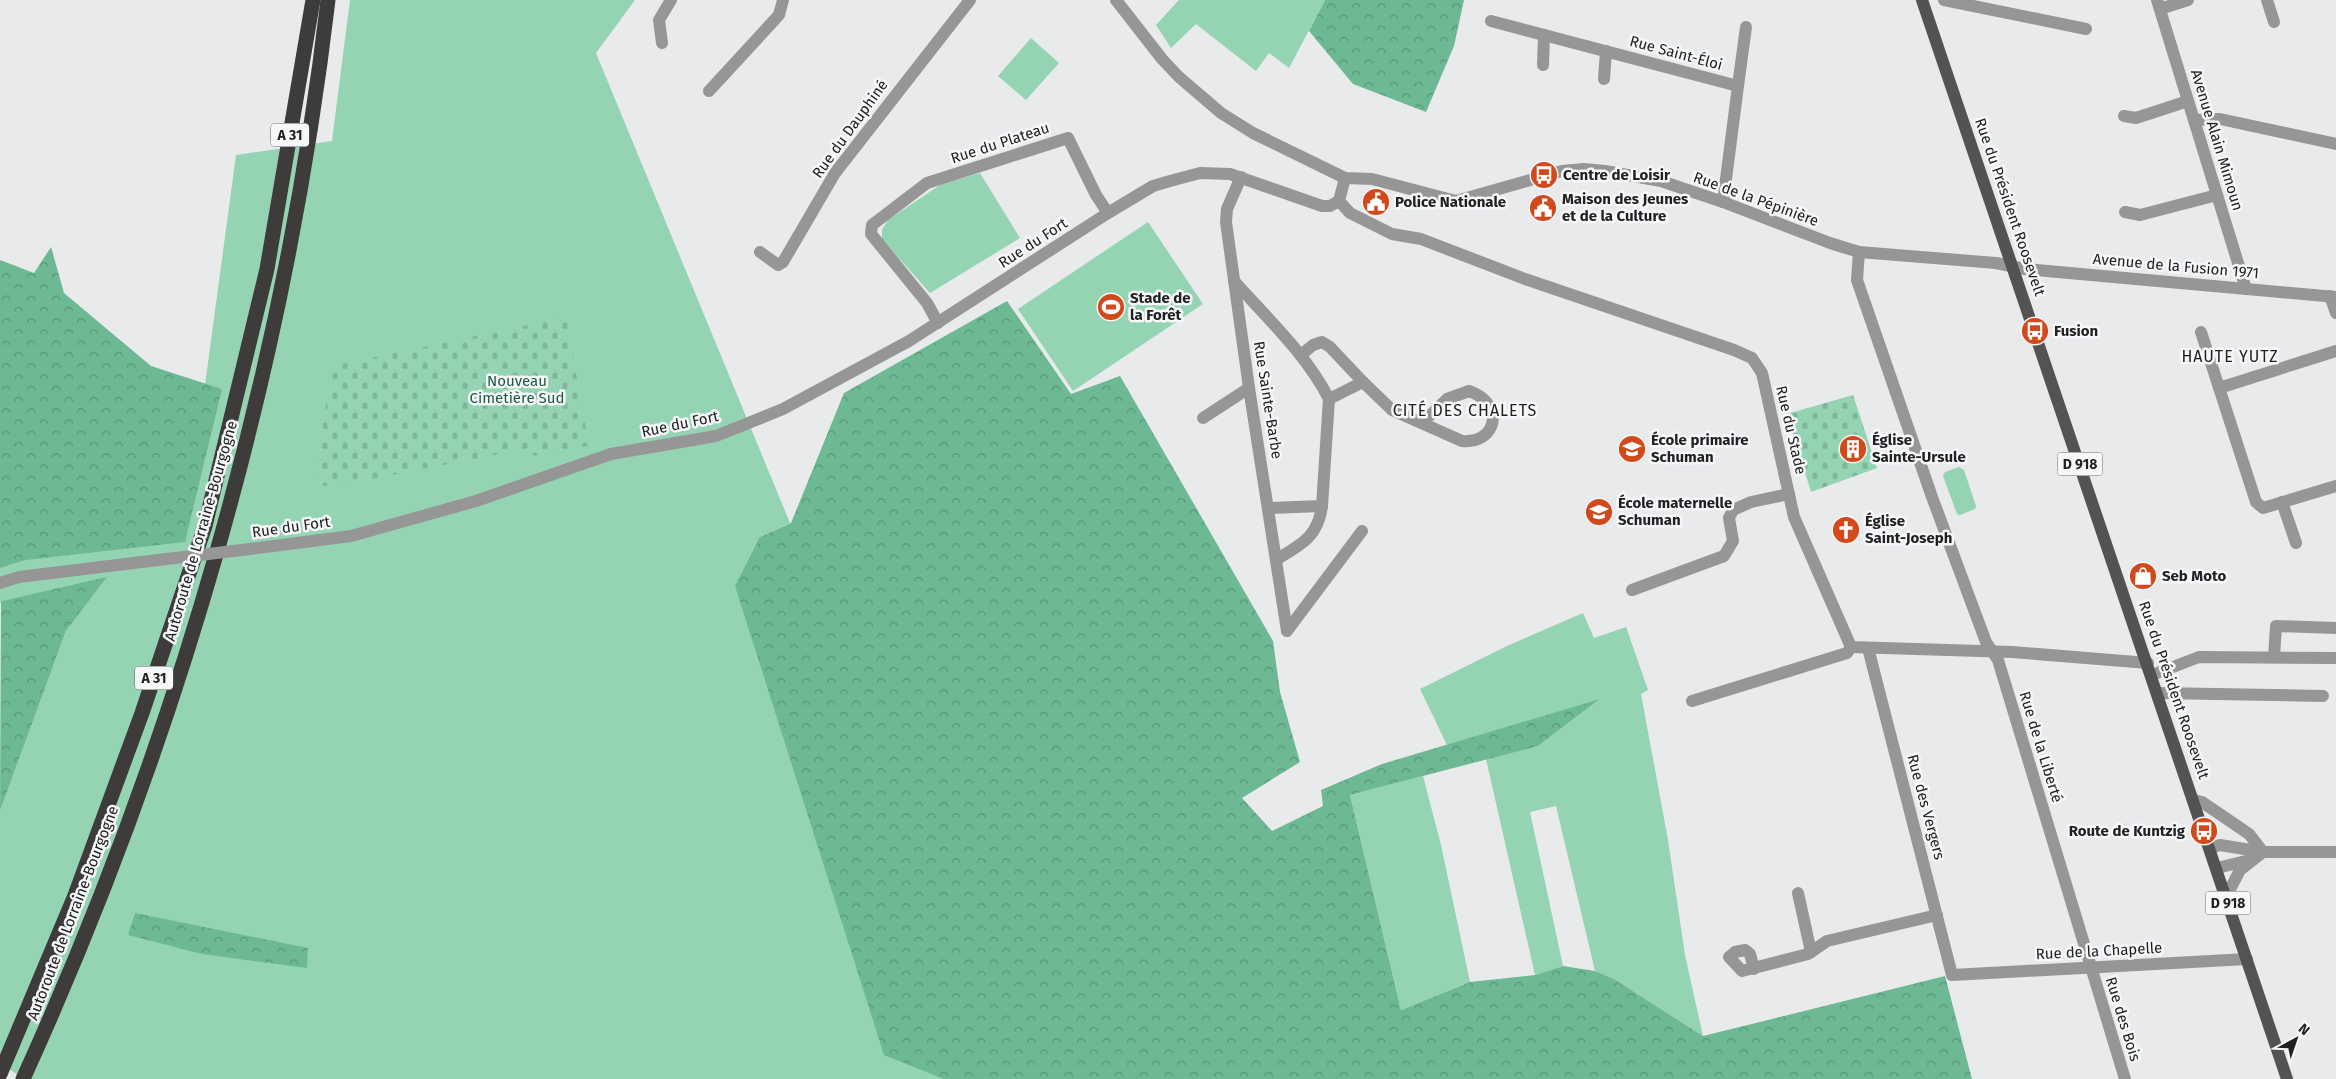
<svg xmlns="http://www.w3.org/2000/svg" width="2336" height="1079" font-family="'Fira Sans',sans-serif">
<defs>
<pattern id="forest-crowns" width="20" height="18" patternUnits="userSpaceOnUse" patternTransform="scale(1.25)"><rect width="20" height="18" fill="#6db994"/><path d="M2 6a3 3 0 1 1 6 0M12 15a3 3 0 1 1 6 0" fill="none" stroke="#599678"/></pattern>
<pattern id="cemetery-stones" width="16" height="16" patternUnits="userSpaceOnUse" patternTransform="scale(1.25)"><rect width="16" height="16" fill="#94d4b3"/><path d="M2 7V4a2 2 0 0 1 4 0v3zM10 15v-3a2 2 0 0 1 4 0v3z" fill="#7fb69a"/></pattern>
</defs>
<rect width="100%" height="100%" fill="#e8eaec"/>
<g fill="#94d4b3">
<path d="M350,0H635L596,53L790,523L760,537L884,1054L943,1079H24L0,1063V811L66,631L106,578L1,601L0,604V568L26,560L222,389L205,385L236,155L332,141Z"/>
<path d="M1179,0H1325L1289,68L1269,53L1256,71L1196,24L1171,48L1156,25Z"/>
<path d="M1031,38L1059,63L1026,100L998,76Z"/>
<path d="M980,173L1020,238L930,293L882,239V230L888,220L940,185Z"/>
<path d="M1148,222L1203,304L1073,391L1018,309Z"/>
<path d="M1959,467L1964,470L1976,506L1975,509L1960,515L1957,514L1943,476L1945,472Z"/>
<path d="M1583,613L1594,638L1626,627L1648,690L1641,694L1668,840L1685,955L1703,1036L1614,979L1595,971L1556,806L1530,812L1563,966L1535,975L1486,759L1538,746L1599,700L1447,745L1420,689L1509,645Z"/>
<path d="M1423,776L1441,845L1470,982L1401,1010L1350,795Z"/>
</g>
<g fill="url(#forest-crowns)">
<path d="M1325,0H1464L1454,46L1426,112L1353,84L1309,31Z"/>
<path d="M51,247L64,293L151,366L222,389L185,542L26,560L0,568V260L34,273Z"/>
<path d="M1007,301L1071,394L1120,376L1273,641L1280,692L1300,762L1242,798L1272,831L1323,806L1321,790L1382,764L1600,699L1538,746L1350,795L1401,1010L1470,982L1535,975L1563,966L1595,971L1614,979L1703,1036L1945,976L1972,1079H943L884,1055L735,586L760,537L791,523L844,393Z"/>
<path d="M107,577L66,631L0,811L1,601Z"/>
<path d="M135,913L308,948L307,968L202,954L128,935Z"/>
</g>
<g fill="url(#cemetery-stones)">
<path d="M566,317L589,446L533,456L530,448L366,480L317,487L318,455L332,366Z"/>
<path d="M1853,395L1877,468L1811,492L1787,414Z"/>
</g>
<g fill="none" stroke-linecap="round" stroke-linejoin="round">
<g stroke="#979696" stroke-width="12">
<path d="M1116,0L1162,59L1179,77L1221,113L1253,133L1345,178L1372,179L1456,201L1562,171L1584,169L1605,171L1661,181L1723,202L1830,243L1859,252L1996,263L2025,269L2336,297"/>
<path d="M1944,0L2086,29"/>
<path d="M2157,0L2246,289"/>
<path d="M2267,0L2274,22"/>
<path d="M2160,9L2188,0"/>
<path d="M1491,21L1738,86L1723,202"/>
<path d="M662,43L659,20L671,0"/>
<path d="M1543,65L1544,35"/>
<path d="M1604,79L1606,51"/>
<path d="M1738,86L1746,27"/>
<path d="M709,91L779,15L783,0"/>
<path d="M2124,116L2136,118L2188,101"/>
<path d="M2194,120L2220,119L2336,144"/>
<path d="M1241,177L1227,209L1226,222L1249,388L1287,631"/>
<path d="M1339,201L1350,213L1392,234L1421,239L1525,279L1734,350L1752,358L1762,373L1794,517L1851,647L2012,652L2148,663"/>
<path d="M1339,201L1345,178"/>
<path d="M2125,212L2140,215L2217,195"/>
<path d="M760,252L778,265L783,262L835,173L970,0"/>
<path d="M1859,252L1857,280L1932,497L1986,642L1998,660L2125,1079"/>
<path d="M1234,281C1268,319 1306,354 1329,399L1363,382L1392,410L1462,441C1497,444 1506,404 1469,391L1447,399L1423,422"/>
<path d="M2330,296L2336,313"/>
<path d="M938,323L927,303L871,234L872,225L927,183L1068,138L1096,195L1108,213"/>
<path d="M2201,332L2256,502L2263,508L2336,486"/>
<path d="M1301,355L1313,345L1322,342L1330,347L1363,382"/>
<path d="M2219,388L2336,351"/>
<path d="M1203,418L1249,388"/>
<path d="M2282,502L2296,543"/>
<path d="M1268,508L1322,506L1329,399"/>
<path d="M250,549L351,536L476,501L611,454L716,436L783,409L909,341L1108,213L1153,186L1170,181L1200,173L1230,174L1322,206H1330L1339,201"/>
<path d="M1277,559C1301,545 1318,537 1322,506"/>
<path d="M0,583L19,577L150,561"/>
<path d="M1632,590L1724,556L1733,541L1729,518L1733,510L1751,502L1789,494"/>
<path d="M1287,631L1362,531"/>
<path d="M1868,648L1952,975L2247,959"/>
<path d="M2274,657L2276,626L2336,628"/>
<path d="M2152,675L2199,657L2336,658"/>
<path d="M2158,693L2323,696"/>
<path d="M1692,701L1847,653L1851,647"/>
<path d="M2194,800L2202,802L2249,834L2263,852"/>
<path d="M2210,848L2220,845L2263,852H2336"/>
<path d="M2217,868L2250,860"/>
<path d="M1798,893L1811,952L1827,941L1937,915"/>
<path d="M2226,897L2240,870L2263,852"/>
<path d="M1754,969L1750,954L1745,950L1735,952L1729,957L1742,971L1808,954L1811,952"/>
</g>
<path stroke="#555252" stroke-width="12" d="M1922,0L2287,1079"/>
<g stroke="#3e3b3b" stroke-width="15">
<path d="M0,1074L74,898L142,713L205,526L267,269L313,0"/>
<path d="M23,1079C177,741 285,368 328,0"/>
</g>
<path stroke="#979696" stroke-width="12" d="M150,561L250,549"/>
</g>
<defs>
<symbol id="bus-disc" viewBox="-11 -11 22 22"><circle r="9.5" fill="#d24a1c" stroke="#f5f7f9"/><path d="M-5-6H5V4H4V6H2V4H-2V6H-4V4H-5ZM-3.5-4V0h7V-4ZM-3.5 1.2v1.5H-2V1.2ZM2 1.2v1.5H3.5V1.2Z" fill="#fff"/></symbol>
<symbol id="civic-disc" viewBox="-11 -11 22 22"><circle r="9.5" fill="#d24a1c" stroke="#f5f7f9"/><path d="M-.6-6.5H3V-4.5H.6V-3L4-1V1h2V6H-6V1h2V-1L-.6-3ZM-1.2 2.5V6h2.4V2.5Z" fill="#fff"/></symbol>
<symbol id="stadium-disc" viewBox="-11 -11 22 22"><circle r="9.5" fill="#d24a1c" stroke="#f5f7f9"/><path d="M0-5a6.5 5 0 1 0 0 10a6.5 5 0 1 0 0-10ZM-3.5-1.8h7v3.6h-7Z" fill="#fff"/></symbol>
<symbol id="school-disc" viewBox="-11 -11 22 22"><circle r="9.5" fill="#d24a1c" stroke="#f5f7f9"/><path d="M0-5L7-2L0 1L-7-2ZM-4 1L0 2.5L4 1V4Q0 6-4 4Z" fill="#fff"/></symbol>
<symbol id="building-disc" viewBox="-11 -11 22 22"><circle r="9.5" fill="#d24a1c" stroke="#f5f7f9"/><path d="M-4-6H4V6H1V3H-1V6H-4ZM-2.5-4.3h1.7v1.8h-1.7ZM.8-4.3h1.7v1.8H.8ZM-2.5-1h1.7V.8h-1.7ZM.8-1h1.7V.8H.8Z" fill="#fff"/></symbol>
<symbol id="church-disc" viewBox="-11 -11 22 22"><circle r="9.5" fill="#d24a1c" stroke="#f5f7f9"/><path d="M-1.2-6h2.4v3.5h3.3v2.4h-3.3V6h-2.4V-.1h-3.3v-2.4h3.3Z" fill="#fff"/></symbol>
<symbol id="shop-disc" viewBox="-11 -11 22 22"><circle r="9.5" fill="#d24a1c" stroke="#f5f7f9"/><path d="M-5-2.5h2.3a2.7 3.5 0 0 1 5.4 0H5L5.5 6h-11ZM-1.5-2.5h3a1.5 2.3 0 0 0-3 0Z" fill="#fff"/></symbol>
</defs>
<g fill-rule="evenodd">
<use href="#bus-disc" x="1528" y="159" width="32" height="32"/>
<use href="#civic-disc" x="1360" y="186" width="32" height="32"/>
<use href="#civic-disc" x="1527" y="192" width="32" height="32"/>
<use href="#stadium-disc" x="1095" y="291" width="32" height="32"/>
<use href="#bus-disc" x="2019" y="315" width="32" height="32"/>
<use href="#school-disc" x="1616" y="433" width="32" height="32"/>
<use href="#building-disc" x="1837" y="433" width="32" height="32"/>
<use href="#school-disc" x="1583" y="496" width="32" height="32"/>
<use href="#church-disc" x="1830" y="514" width="32" height="32"/>
<use href="#shop-disc" x="2127" y="560" width="32" height="32"/>
<use href="#bus-disc" x="2188" y="815" width="32" height="32"/>
</g>
<g text-anchor="middle" stroke-width="5" stroke-linejoin="round" paint-order="stroke">
<g fill="#f5f7f9" stroke="#606162" stroke-width="1">
<rect x="271" y="123.5" width="38" height="23" rx="4"/>
<rect x="2057.5" y="452.5" width="45" height="23" rx="4"/>
<rect x="135" y="666.5" width="38" height="23" rx="4"/>
<rect x="2205.5" y="891.5" width="45" height="23" rx="4"/>
</g>
<g font-size="14" font-weight="bold" fill="#202122">
<text x="290" y="140">A 31</text>
<text x="2080" y="469">D 918</text>
<text x="154" y="683">A 31</text>
<text x="2228" y="908">D 918</text>
</g>
<g font-size="15" fill="#202122" stroke="#f5f7f9">
<text transform="translate(1676 53) rotate(15)" y="5">Rue Saint-Éloi</text>
<text transform="translate(850 129) rotate(-54)" y="5">Rue du Dauphiné</text>
<text transform="translate(2217 140) rotate(73)" y="5">Avenue Alain Mimoun</text>
<text transform="translate(1000 143) rotate(-18)" y="5">Rue du Plateau</text>
<text transform="translate(1756 199) rotate(20)" y="5">Rue de la Pépinière</text>
<text transform="translate(2010 207) rotate(71)" y="5">Rue du Président Roosevelt</text>
<text transform="translate(1033 243) rotate(-33)" y="5">Rue du Fort</text>
<text transform="translate(2176 266) rotate(5)" y="5">Avenue de la Fusion 1971</text>
<text transform="translate(1268 400) rotate(81)" y="5">Rue Sainte-Barbe</text>
<text transform="translate(680 424) rotate(-12)" y="5">Rue du Fort</text>
<text transform="translate(1791 430) rotate(77)" y="5">Rue du Stade</text>
<text transform="translate(291 527) rotate(-8)" y="5">Rue du Fort</text>
<text transform="translate(201 531) rotate(-74)" y="5">Autoroute de Lorraine-Bourgogne</text>
<text transform="translate(2174 690) rotate(71)" y="5">Rue du Président Roosevelt</text>
<text transform="translate(2041 747) rotate(73)" y="5">Rue de la Liberté</text>
<text transform="translate(1926 807) rotate(75)" y="5">Rue des Vergers</text>
<text transform="translate(73 913) rotate(-69)" y="5">Autoroute de Lorraine-Bourgogne</text>
<text transform="translate(2099 951) rotate(-3)" y="5">Rue de la Chapelle</text>
<text transform="translate(2123 1019) rotate(73)" y="5">Rue des Bois</text>
</g>
<g font-size="15" font-weight="bold" fill="#202122" stroke="#f5f7f9" text-anchor="start">
<text x="1563" y="180">Centre de Loisir</text>
<text x="1562" y="204">Maison des Jeunes<tspan x="1562" dy="17">et de la Culture</tspan></text>
<text x="1395" y="207">Police Nationale</text>
<text x="1130" y="303">Stade de<tspan x="1130" dy="17">la Forêt</tspan></text>
<text x="2054" y="336">Fusion</text>
<text x="1651" y="445">École primaire<tspan x="1651" dy="17">Schuman</tspan></text>
<text x="1872" y="445">Église<tspan x="1872" dy="17">Sainte-Ursule</tspan></text>
<text x="1618" y="508">École maternelle<tspan x="1618" dy="17">Schuman</tspan></text>
<text x="1865" y="526">Église<tspan x="1865" dy="17">Saint-Joseph</tspan></text>
<text x="2162" y="581">Seb Moto</text>
<text x="2185" y="836" text-anchor="end">Route de Kuntzig</text>
</g>
<g font-size="15" fill="#1d583e" stroke="#f5f7f9">
<text x="517" y="386">Nouveau<tspan x="517" dy="17">Cimetière Sud</tspan></text>
</g>
<g font-size="16" letter-spacing="1" fill="#202122" stroke="#f5f7f9">
<text x="2230" y="362">HAUTE YUTZ</text>
<text x="1465" y="416">CITÉ DES CHALETS</text>
</g>
</g>
<g transform="translate(2296 1039) rotate(40)" stroke="#f5f7f9" stroke-width="4" paint-order="stroke">
<path d="M0-4L9 19L0 12L-9 19Z" fill="#202122"/>
<text y="-8" font-size="14" font-weight="bold" text-anchor="middle" fill="#202122">N</text>
</g>
</svg>
